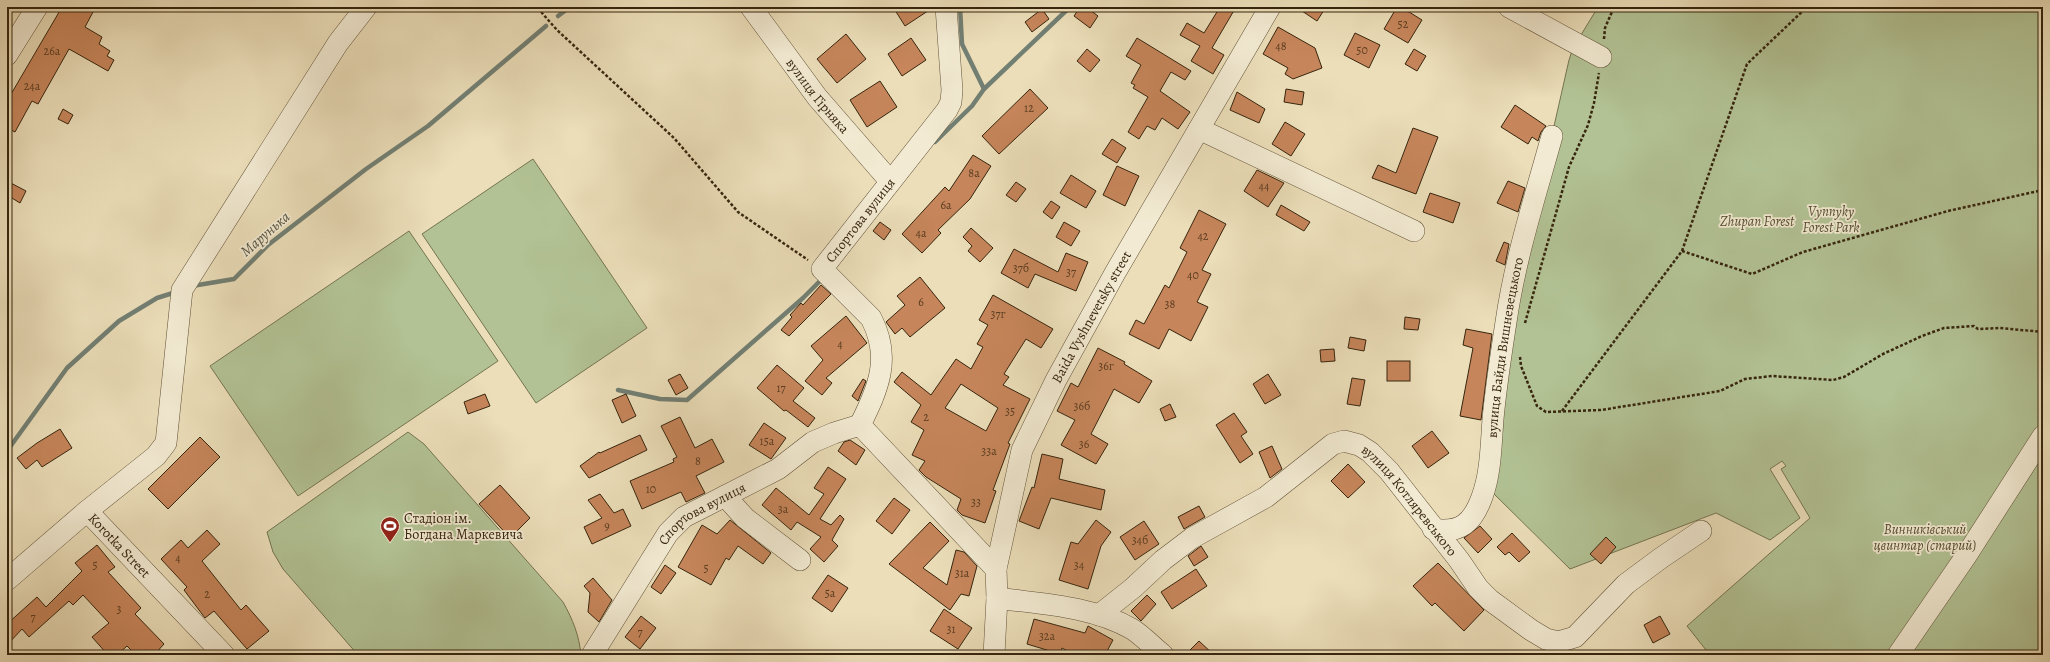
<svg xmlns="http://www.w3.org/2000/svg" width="2050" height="662" font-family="Alegreya,serif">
<rect width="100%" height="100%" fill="#ebdeb9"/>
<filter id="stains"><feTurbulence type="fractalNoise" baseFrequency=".005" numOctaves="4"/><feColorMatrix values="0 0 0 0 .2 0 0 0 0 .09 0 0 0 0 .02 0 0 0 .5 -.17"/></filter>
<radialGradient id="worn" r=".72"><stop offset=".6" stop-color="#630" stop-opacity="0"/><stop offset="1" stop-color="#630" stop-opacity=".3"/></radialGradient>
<g fill="#b2c294" stroke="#747451">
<path d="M1598,7H2043V655H1710L1687,626L1810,518L1781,469L1786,466L1782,461L1770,469L1800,518L1770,540L1716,513L1570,569L1491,491L1518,285L1569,60L1573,48Z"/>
<path d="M533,159L647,328L536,403L422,234Z"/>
<path d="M409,231L498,361L298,496L210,366Z"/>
<path d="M408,432L424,444L563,602C573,620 579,635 581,655H358L283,569L273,552L267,532Z"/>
</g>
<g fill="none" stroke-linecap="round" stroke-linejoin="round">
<g stroke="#727f73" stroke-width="4.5">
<path d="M960,7L962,44L984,89"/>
<path d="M558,16L570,7"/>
<path d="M935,142L972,106L984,89L1070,7"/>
<path d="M192,286L234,279L268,245L366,169L428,126L546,26"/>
<path d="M618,390L660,399L687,400L803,298L824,277"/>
<path d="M7,451L67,368L119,321L157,298L176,292"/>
</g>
</g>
<g fill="#c6855a" stroke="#36250e" fill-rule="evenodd">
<path d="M62,7H84L93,12L85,27L102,37L99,44L110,51L107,56L114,60L108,71L69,49L38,104L32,101L15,132L7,128V101Z"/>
<path d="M893,7H934L905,26Z"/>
<path d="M1080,7H1086L1098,16L1090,28L1074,16Z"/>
<path d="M1220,7H1236L1212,48L1224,55L1213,74L1191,61L1200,46L1180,35L1187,23L1204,33Z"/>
<path d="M1296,7H1326L1317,21Z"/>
<path d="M1397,7H1401L1422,20L1408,43L1384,29Z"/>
<path d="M1042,9L1049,19L1032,32L1025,22Z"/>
<path d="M1278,27L1315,48L1322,68L1293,79L1285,74L1288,68L1263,54Z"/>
<path d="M1355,33L1380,45L1369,68L1344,55Z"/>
<path d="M846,34L866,59L837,83L817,59Z"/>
<path d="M911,38L926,60L902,76L888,54Z"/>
<path d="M1137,38L1191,71L1185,80L1171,72L1160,91L1190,112L1178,129L1162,118L1155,130L1147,126L1139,139L1128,132L1148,97L1133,88L1135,85L1131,83L1141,65L1126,56Z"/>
<path d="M1087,49L1100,60L1090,72L1077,61Z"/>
<path d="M1414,49L1426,56L1417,71L1405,64Z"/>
<path d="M880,81L897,107L867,127L850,100Z"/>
<path d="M1030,89L1048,108L999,154L982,136Z"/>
<path d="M1286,89L1304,92L1302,105L1284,102Z"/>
<path d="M1237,92L1265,109L1259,123L1230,110Z"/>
<path d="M1515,105L1546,126L1541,132L1538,141L1532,137L1528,144L1501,127Z"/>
<path d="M63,109L73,115L68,124L58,119Z"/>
<path d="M1285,122L1305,134L1291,156L1272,144Z"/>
<path d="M1413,128L1438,137L1416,194L1372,178L1378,165L1396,173Z"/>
<path d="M1112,139L1126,148L1117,163L1102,154Z"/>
<path d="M973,155L991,166L970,199L938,230L941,233L922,253L902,234L945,187L949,191Z"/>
<path d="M1117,166L1139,176L1125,206L1103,195Z"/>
<path d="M1257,170L1284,183L1268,207L1244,191Z"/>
<path d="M1071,175L1096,191L1086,208L1060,193Z"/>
<path d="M7,181L26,191L20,203L7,195Z"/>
<path d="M1508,181L1525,188L1518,212L1497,203Z"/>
<path d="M1016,182L1026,189L1016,202L1006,195Z"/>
<path d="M1430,193L1460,203L1453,223L1423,212Z"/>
<path d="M1051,201L1060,207L1052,219L1043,212Z"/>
<path d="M1281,205L1310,222L1304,231L1276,215Z"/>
<path d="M1199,210L1226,224L1202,270L1211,274L1197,302L1208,307L1191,341L1169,329L1159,349L1129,334L1136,320L1144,324L1165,285L1169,288L1187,252L1180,248Z"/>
<path d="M880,222L891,230L884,240L873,231Z"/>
<path d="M1064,222L1080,231L1071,246L1056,237Z"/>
<path d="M971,228L993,248L980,262L968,251L972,246L963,237Z"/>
<path d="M1504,242L1509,244L1505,265L1496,261Z"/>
<path d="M1014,249L1058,272L1066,253L1088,262L1076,291L1035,274L1028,288L1001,273Z"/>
<path d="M920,277L945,308L910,337L902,328L895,334L886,322L905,305L897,296Z"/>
<path d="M821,285L831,294L789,336L781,330L792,317L790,315L801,303L803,305Z"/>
<path d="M993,295L1053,329L1041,348L1026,339L1004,374L1009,377L1003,385L1030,399L1008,443L1010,444L993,490L996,491L985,523L962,515L957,510L961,499L926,477L919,470L925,461L912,455L924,430L911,422L921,405L894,382L902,372L931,395L956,359L971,369L983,347L977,344L988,325L979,320ZM961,384L998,408L986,431L945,408Z"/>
<path d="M846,316L867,343L826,378L832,383L822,395L805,381L823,360L811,346Z"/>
<path d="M1405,317L1420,319L1418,330L1404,329Z"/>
<path d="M1466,329L1492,334L1481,420L1460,416L1473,348L1463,345Z"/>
<path d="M1350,337L1366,340L1364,351L1348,348Z"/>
<path d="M1098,348L1125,362L1124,364L1152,381L1139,403L1114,389L1091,434L1108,444L1096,464L1061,445L1075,420L1057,411L1071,383L1078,387Z"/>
<path d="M1334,349L1335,361L1321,362L1320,350Z"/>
<rect x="1387" y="361" width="23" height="20"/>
<path d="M777,365L804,388L793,401L815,418L808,427L786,410L784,411L757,388Z"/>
<path d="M680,374L688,388L676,395L668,380Z"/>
<path d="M1268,374L1281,395L1265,404L1253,384Z"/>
<path d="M1352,378L1365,380L1360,406L1347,404Z"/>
<path d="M863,379L866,381L858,401L852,396Z"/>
<path d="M485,394L490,406L468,414L464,402Z"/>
<path d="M626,394L636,416L622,423L612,400Z"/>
<path d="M1170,404L1176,417L1165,421L1160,409Z"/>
<path d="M1234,413L1247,432L1241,436L1253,454L1240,463L1216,425Z"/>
<path d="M680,417L695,448L712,439L724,462L696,476L705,493L686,502L681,492L642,509L630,481L674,462L673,459L677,457L661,426Z"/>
<path d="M764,423L786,438L771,459L749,445Z"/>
<path d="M60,429L72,448L42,467L37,460L26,469L17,458L37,443Z"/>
<path d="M1432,431L1449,453L1428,468L1412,446Z"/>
<path d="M640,435L647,450L589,478L580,466L599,452L600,453Z"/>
<path d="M200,437L220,457L168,509L148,489Z"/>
<path d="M850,440L865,450L856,465L838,451L844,442Z"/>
<path d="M1272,446L1282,469L1270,478L1259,452Z"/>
<path d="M1042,454L1063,459L1059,479L1105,490L1101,510L1051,498L1039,529L1019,521L1032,487L1034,488Z"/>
<path d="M1348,464L1365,482L1348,498L1331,481Z"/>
<path d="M828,467L846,479L820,519L831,525L840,515L844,519L832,540L838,546L824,562L810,549L821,537L797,522L791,530L762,505L776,488L809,515L824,494L814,488Z"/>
<path d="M500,485L530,518L510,538L479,504Z"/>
<path d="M600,494L614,513L623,509L631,526L592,544L584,527L602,518L588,500Z"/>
<path d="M894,498L910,510L892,534L876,521Z"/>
<path d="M1199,506L1205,517L1184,529L1178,517Z"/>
<path d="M730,520L771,553L763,564L738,546L729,560L726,558L711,585L678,567L702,525L717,534Z"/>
<path d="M1096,520L1111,532L1101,546L1088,589L1059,580L1071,542L1078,544Z"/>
<path d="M1144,521L1159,544L1135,560L1120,537Z"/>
<path d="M930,522L949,541L923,568L947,585L956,550L964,552L977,566L969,596L961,594L950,610L889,564Z"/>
<path d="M1480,526L1492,539L1478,553L1464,538Z"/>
<path d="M207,530L220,544L202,561L241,610L246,605L269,631L247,649L214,611L205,618L184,590L187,587L161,559L181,540L188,548Z"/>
<path d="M1512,533L1530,552L1519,562L1509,552L1505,555L1497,547Z"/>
<path d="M1606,537L1616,547L1601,564L1590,554Z"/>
<path d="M97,545L115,567L108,572L141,608L135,614L164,644L154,655H136L127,646L117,655H108L92,637L109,623L83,595L73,605L69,601L29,637L22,629L7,645V624L37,597L46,607L82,571L75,563Z"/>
<path d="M1201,546L1208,557L1194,566L1188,556Z"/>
<path d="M1438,563L1484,610L1464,631L1435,603L1432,606L1413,586Z"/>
<path d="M665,565L676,573L661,594L651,587Z"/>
<path d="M1196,569L1207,586L1172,609L1161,592Z"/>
<path d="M828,575L848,588L832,612L812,598Z"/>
<path d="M593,578L612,600L599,622L588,612L590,593L584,586Z"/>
<path d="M1147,595L1156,604L1141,621L1131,611Z"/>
<path d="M944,609L972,628L958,649L930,631Z"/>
<path d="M641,616L656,628L640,649L625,637Z"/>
<path d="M1660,616L1670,634L1653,643L1644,625Z"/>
<path d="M1034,619L1085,633L1088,626L1113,640L1105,655H1075L1062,648L1060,654L1027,644Z"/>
<path d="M1199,641L1214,655H1185Z"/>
</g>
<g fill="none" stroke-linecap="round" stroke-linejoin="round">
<defs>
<g id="minor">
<path id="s1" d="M751,7L817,97L890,181"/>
<path d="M946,7L952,90L951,102L947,110L822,269L871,318C892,358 878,389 860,425L996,569"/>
<path d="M1509,7L1601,57"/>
<path d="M7,55L37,7"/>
<path d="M1199,129L1414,231"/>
<path d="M725,496L745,518L800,560"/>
<path d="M87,511L156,456L166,443L182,290L338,43L366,7"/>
<path id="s2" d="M1433,529C1461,534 1473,522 1482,497C1491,473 1491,444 1493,419C1496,386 1501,354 1506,322C1515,259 1535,197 1552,136"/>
<path id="s3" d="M7,580L87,511L224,655"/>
<path d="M997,598C1042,604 1092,606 1132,629C1143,636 1153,647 1163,655"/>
<path id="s4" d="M1099,615L1133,588L1163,560L1192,538L1266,497L1333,444L1344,441L1359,445L1370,452L1389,471L1459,560L1478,588L1490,600L1531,630L1546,639L1558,642L1575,637L1626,584L1661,558L1701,531"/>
<path id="s5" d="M592,655L668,533L684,517L778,469L813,442L834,433L860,425"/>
<path id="s6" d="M994,655L997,598L996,569L1022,450L1056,380L1115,273L1270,7"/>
<path d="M1898,655L1966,556L2043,436"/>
</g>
</defs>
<use href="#minor" stroke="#635339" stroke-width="22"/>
<g stroke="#36250e" stroke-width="2.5" stroke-dasharray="3 2" stroke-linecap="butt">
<path d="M540,7L542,13L557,30L674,138L738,212L808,260"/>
<path d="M1604,39L1605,28L1614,7"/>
<path d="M1682,251L1752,274L1803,252L1948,211L2043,190"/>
<path d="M1525,323L1569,167L1588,125L1594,103L1599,73"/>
<path d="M1520,357L1521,366L1537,406L1546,412L1601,410L1720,391L1745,379L1772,376L1833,380L1844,377L1883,354L1922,336L1944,328L1974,326L1978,329L2000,328L2043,332"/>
<path d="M1562,411L1682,251L1747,64L1807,7"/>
</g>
<use href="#minor" stroke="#f2ead2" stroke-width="21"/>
</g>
<defs>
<symbol id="stadium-pin" viewBox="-11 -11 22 30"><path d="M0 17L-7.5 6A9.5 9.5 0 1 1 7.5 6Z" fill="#8f2418" stroke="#f2ead2"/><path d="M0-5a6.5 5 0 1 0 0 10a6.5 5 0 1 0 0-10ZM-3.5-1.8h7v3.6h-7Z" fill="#fff"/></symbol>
</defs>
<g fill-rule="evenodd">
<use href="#stadium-pin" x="379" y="515" width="22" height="30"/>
</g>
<g text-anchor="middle" stroke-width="3.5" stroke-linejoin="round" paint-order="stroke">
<g font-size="12" fill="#5a3d21">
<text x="1403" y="28">52</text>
<text x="1281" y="50">48</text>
<text x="1362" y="54">50</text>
<text x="52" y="55">26а</text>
<text x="32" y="90">24а</text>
<text x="1029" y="112">12</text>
<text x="974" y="177">8а</text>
<text x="1264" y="190">44</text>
<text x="946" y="209">6а</text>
<text x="921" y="237">4а</text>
<text x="1203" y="240">42</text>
<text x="1021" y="272">37б</text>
<text x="1071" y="276">37</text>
<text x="1193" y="279">40</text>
<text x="921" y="306">6</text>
<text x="1170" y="308">38</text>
<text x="998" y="318">37г</text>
<text x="840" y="348">4</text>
<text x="1106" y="370">36г</text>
<text x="781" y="392">17</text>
<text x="1082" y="410">36б</text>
<text x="1010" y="415">35</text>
<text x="926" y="421">2</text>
<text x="767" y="445">15а</text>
<text x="1084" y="448">36</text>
<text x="989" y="455">33а</text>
<text x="698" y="465">8</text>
<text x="651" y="493">10</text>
<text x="976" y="506">33</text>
<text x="783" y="513">3а</text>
<text x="607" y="530">9</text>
<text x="1140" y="544">34б</text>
<text x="178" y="562">4</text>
<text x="95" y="569">5</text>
<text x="1079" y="569">34</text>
<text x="706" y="572">5</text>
<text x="962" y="577">31а</text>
<text x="830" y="597">5а</text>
<text x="207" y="598">2</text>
<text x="119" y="613">3</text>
<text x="33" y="621">7</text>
<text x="951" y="633">31</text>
<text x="640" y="636">7</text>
<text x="1047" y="640">32а</text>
</g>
<g font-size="14" fill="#36250e" stroke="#f2ead2">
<text dy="5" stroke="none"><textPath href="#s1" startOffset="111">вулиця Гірняка</textPath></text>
<text transform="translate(860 220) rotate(-52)" y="5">Спортова вулиця</text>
<text dy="5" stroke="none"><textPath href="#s6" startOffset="358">Baida Vyshnevetsky street</textPath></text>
<text dy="5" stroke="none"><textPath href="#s2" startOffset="217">вулиця Байди Вишневецького</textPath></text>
<text dy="5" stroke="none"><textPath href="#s4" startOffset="393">вулиця Котляревського</textPath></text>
<text dy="5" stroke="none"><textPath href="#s5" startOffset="183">Спортова вулиця</textPath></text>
<text dy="5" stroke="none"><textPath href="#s3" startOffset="153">Korotka Street</textPath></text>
</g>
<g font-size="14" font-style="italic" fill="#554c30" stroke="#f2ead2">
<text x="1831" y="216">Vynnyky<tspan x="1831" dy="16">Forest Park</tspan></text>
<text x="1757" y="226">Zhupan Forest</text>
<text x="1925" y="534">Винниківський<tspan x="1925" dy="16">цвинтар (старий)</tspan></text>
</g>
<g font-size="14" fill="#36250e" stroke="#f2ead2" text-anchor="start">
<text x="404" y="523">Стадіон ім.<tspan x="404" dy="16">Богдана Маркевича</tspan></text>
</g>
<g font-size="15" font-style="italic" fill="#545241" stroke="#f2ead2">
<text transform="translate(265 234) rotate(-41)" y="5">Марунька</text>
</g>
</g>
<rect width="2050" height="662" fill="none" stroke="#ebdeb9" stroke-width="24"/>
<rect x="8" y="8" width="2034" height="646" fill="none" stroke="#36250e" stroke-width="2"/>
<rect x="12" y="12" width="2026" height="638" fill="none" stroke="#36250e"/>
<rect width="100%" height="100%" filter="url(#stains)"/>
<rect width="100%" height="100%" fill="url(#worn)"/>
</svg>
